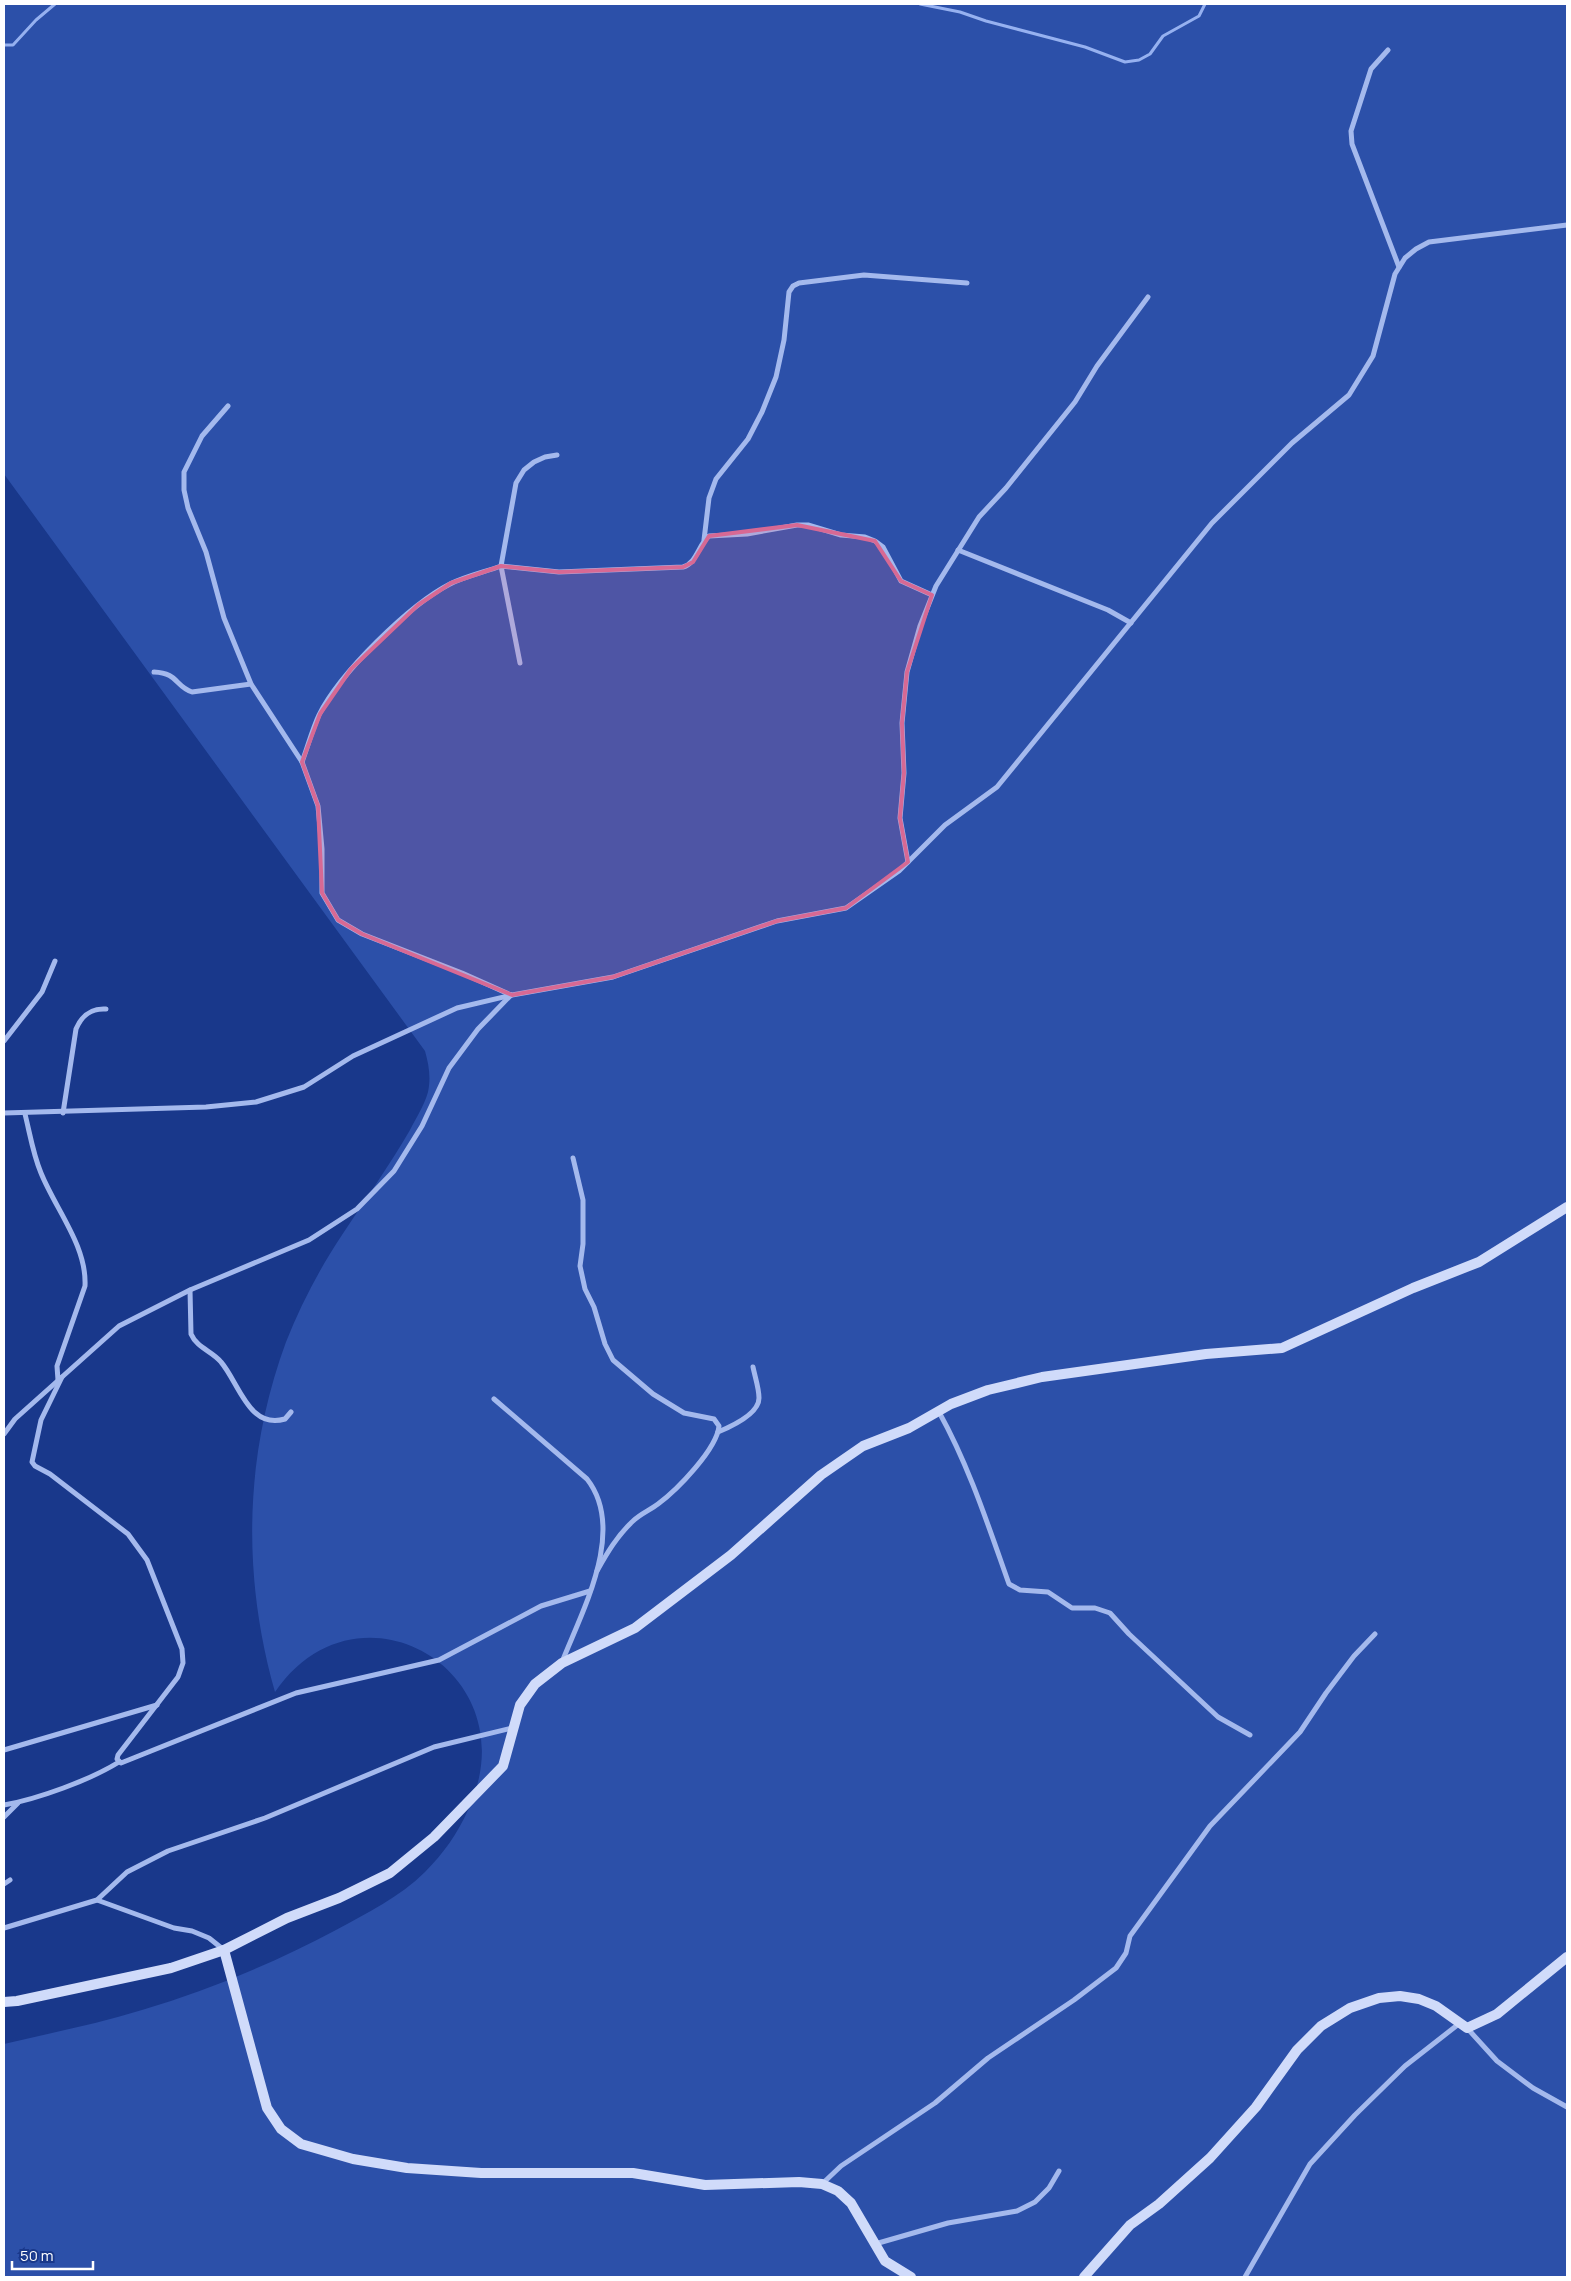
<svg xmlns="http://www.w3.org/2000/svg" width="1571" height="2281" font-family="Manrope,sans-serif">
<rect width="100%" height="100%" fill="#19388b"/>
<path fill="#2c50a9" d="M4,4H1567V2277H4V2044C50,2033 97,2024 142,2010C209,1990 274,1963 336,1930C367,1913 400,1897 425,1872C443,1854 458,1833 468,1810C532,1673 359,1570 275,1692C242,1576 244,1456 286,1342C301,1304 320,1268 342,1235C365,1200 389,1166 410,1130C416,1118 424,1106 428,1092C431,1078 429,1065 425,1051L4,474Z"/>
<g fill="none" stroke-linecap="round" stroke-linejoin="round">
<g stroke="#96b1f0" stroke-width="3">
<path d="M920,4L960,12L986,21L1085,47L1125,62L1139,60L1150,54L1163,36L1199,16L1205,4"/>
<path d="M4,45H13L36,20L55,4"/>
</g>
<g stroke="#a4b9ed" stroke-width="5">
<path d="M1388,50L1371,69L1351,131L1352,144L1399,267"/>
<path d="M228,406L202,436L184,472V490L188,508L206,552L224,618L251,684L302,762L318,806L322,849V893L338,920L362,934L462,973L511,995"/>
<path d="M704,540L709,498L716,479L748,439L762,412L776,377L784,340L789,292L793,286L799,283L864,275L967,283"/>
<path d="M958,550L1108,610L1131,623"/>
<path d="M520,663L501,566L559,572L683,567C697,563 698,545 709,536L747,534L797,525H808L841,535L865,537L875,541L883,547L901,581L932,595"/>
<path d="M154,672C178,673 175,686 192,692L251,684"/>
<path d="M302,762C308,746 312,730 319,715C340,673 409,605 450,584C466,576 485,572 501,566L516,483L524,470L534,462L545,457L557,455"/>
<path d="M908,862L900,818L904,773L902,723L907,672L920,626L936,586L979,517L1006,488L1075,402L1097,366L1148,297"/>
<path d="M4,1041L42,992L55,961"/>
<path d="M4,1113L206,1107L256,1102L304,1087L353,1056L457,1008L512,995L613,977L777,921L846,908L899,871L945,825L997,787L1212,523L1292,443L1349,395L1373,356L1395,274L1405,258L1416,249L1429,242L1567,225"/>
<path d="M63,1113L76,1029C82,1015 91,1008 106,1009"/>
<path d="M25,1114C30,1134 33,1154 41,1173C56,1210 87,1246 85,1286L57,1366L58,1380"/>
<path d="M573,1158L583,1200V1244L580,1266L585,1289L594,1307L605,1344L613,1360L653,1394L684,1413L714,1419L719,1426C717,1449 677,1490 658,1504C650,1510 640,1514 633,1521C617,1536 607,1553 597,1571"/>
<path d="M190,1290L191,1334C197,1348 212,1351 221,1362C239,1383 249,1430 285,1419L291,1412"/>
<path d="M62,1377L41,1420L32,1462L35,1466L50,1474L128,1534L147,1560L182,1649L183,1663L178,1677L118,1755L117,1759L121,1763L296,1693L439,1660L541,1606L590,1591"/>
<path d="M494,1399L587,1479C627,1530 582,1611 562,1662"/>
<path d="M939,1412C969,1466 988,1525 1009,1584L1020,1590L1048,1592L1072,1608H1095L1110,1613L1129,1634L1218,1717L1250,1735"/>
<path d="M718,1432C730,1427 759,1414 759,1398C759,1388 755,1377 753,1367"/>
<path d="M4,1434L15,1419L119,1326L190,1290L309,1240L357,1209L394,1171L422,1126L449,1068L478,1029L511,995"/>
<path d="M4,1750L157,1705"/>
<path d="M4,1805C38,1799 90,1780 119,1762"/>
<path d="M4,1817L18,1803"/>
<path d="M4,1884L10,1880"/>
<path d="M97,1900L174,1928L192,1931L209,1938L224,1950"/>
<path d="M4,1928L97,1900L127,1872L168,1851L265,1818L434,1747L512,1728"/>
<path d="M1467,2028L1497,2061L1533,2088L1567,2107"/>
<path d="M822,2184L841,2166L935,2103L988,2058L1074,2000L1116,1968L1126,1953L1130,1936L1210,1826L1300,1732L1326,1693L1354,1656L1375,1634"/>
<path d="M875,2244L948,2223L1017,2211L1035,2202L1049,2188L1059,2171"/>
<path d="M1245,2277L1310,2164L1355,2115L1405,2066L1460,2023"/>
</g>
<g stroke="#d0dbfa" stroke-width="10">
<path d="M224,1950L267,2108L281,2129L301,2144L353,2159L407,2168L481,2173H633L705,2185L799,2182L822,2184L838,2191L851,2203L885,2261L911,2277"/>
<path d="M4,2002L17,2001L171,1968L224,1950L287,1918L339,1898L390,1873L434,1837L503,1766L520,1705L535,1684L562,1663L635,1628L731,1555L821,1475L863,1446L909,1428L951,1404L988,1390L1042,1377L1206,1354L1282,1348L1413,1288L1479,1262L1567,1207"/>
<path d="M1084,2277L1130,2225L1159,2204L1210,2158L1256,2107L1297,2050L1321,2026L1350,2008L1379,1998L1400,1996L1419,1999L1436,2006L1467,2028L1497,2014L1567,1957"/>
</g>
</g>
<path fill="#d76994" fill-opacity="0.2" stroke="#d76994" stroke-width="4" stroke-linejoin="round" d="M797,525L875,541L901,581L932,595L907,672L902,723L904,773L900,818L908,862L846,908L777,921L613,977L512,995L362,934L338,920L322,893L318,806L302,762L320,714L351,669L418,605L451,583L501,566L559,572L683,567L693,562L709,536Z"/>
<rect width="1571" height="2281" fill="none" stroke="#ffffff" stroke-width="10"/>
<path d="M12 2261v8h81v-8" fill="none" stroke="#ffffff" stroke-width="2.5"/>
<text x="20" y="2261" font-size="15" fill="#ffffff" stroke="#19388b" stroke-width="4" paint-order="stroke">50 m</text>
</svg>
